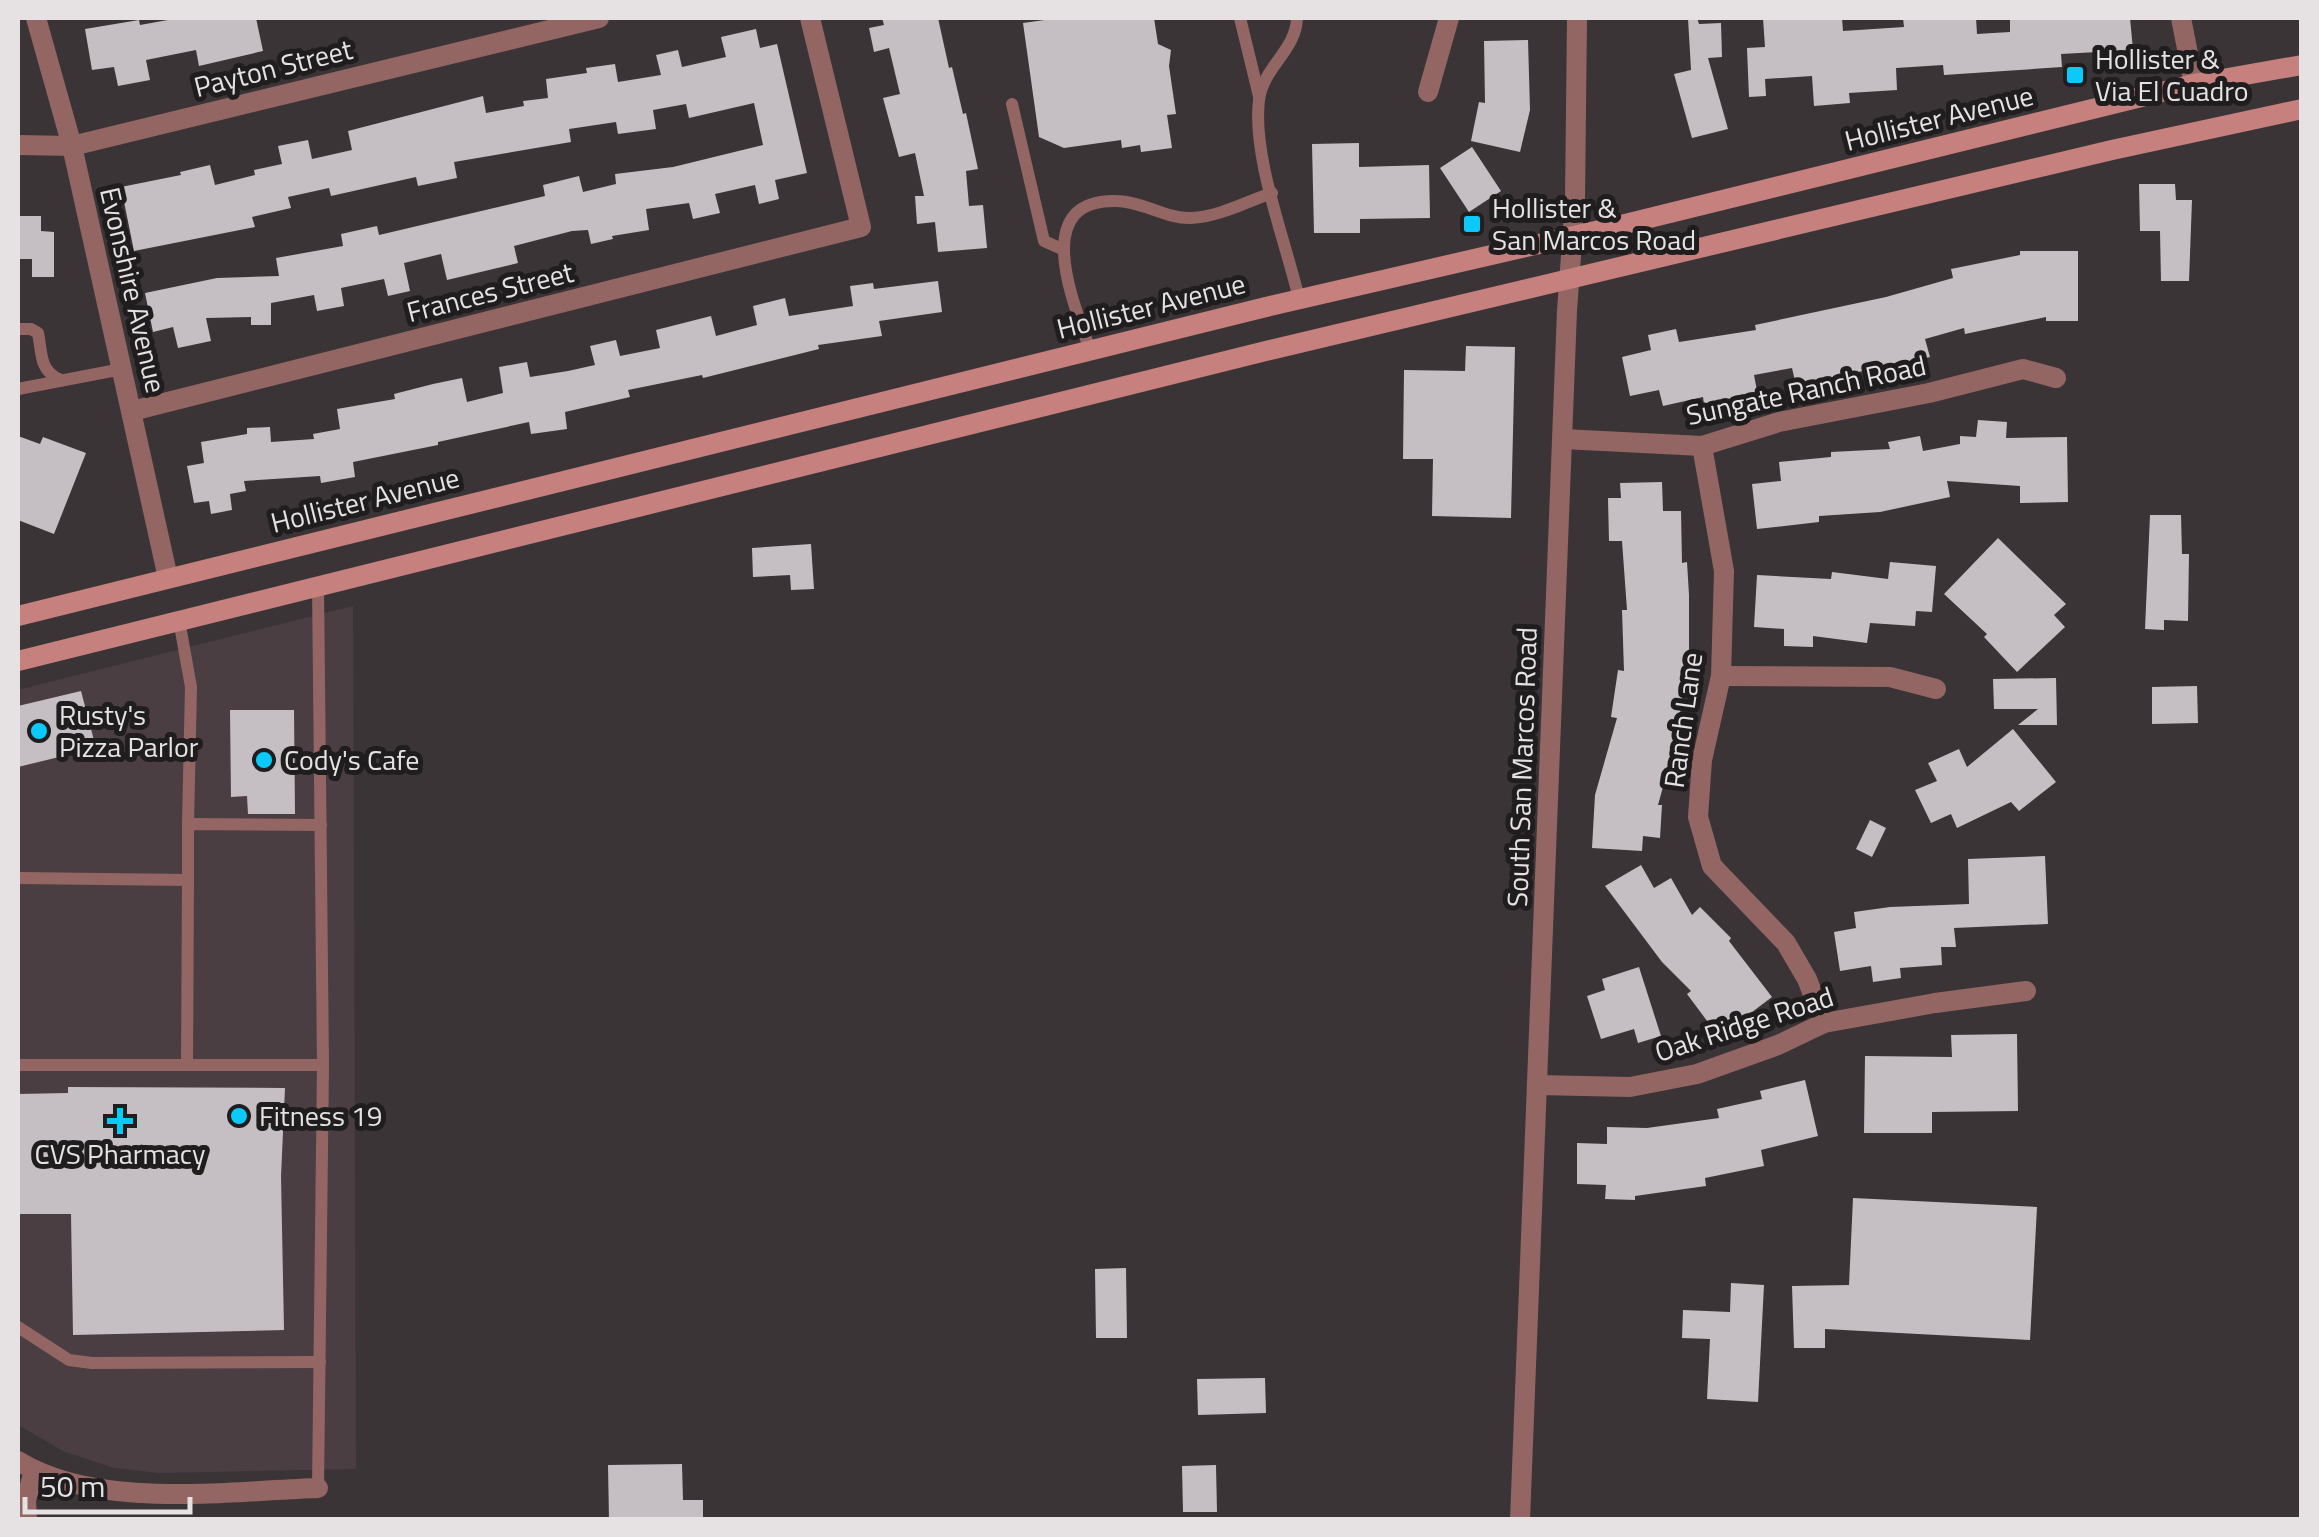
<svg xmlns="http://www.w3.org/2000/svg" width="2319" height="1537" font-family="'Titillium Web',sans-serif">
<rect width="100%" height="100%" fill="#3b3436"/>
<path fill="#4b3e42" d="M353,606L356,1469L159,1473L114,1468L65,1452L18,1425V690Z"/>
<g fill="#c5bfc4">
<path d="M179,18H256L263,51L199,66L196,50L146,60L150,80L118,86L114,67L92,70L85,29L139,20L140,25Z"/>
<path d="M882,18H938L949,68L952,67L963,114L966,113L978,169L966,171L969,206L983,205L987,248L938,252L935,222L917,224L915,196H924L915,153L899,157L883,98L900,94L889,48L874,52L869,28L884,25Z"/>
<path d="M1059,18H1154L1158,44L1171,50L1169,66L1176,114L1167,115L1172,148L1141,152L1140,145L1122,148L1121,140L1064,148L1039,137L1023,23Z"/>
<path d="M1688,18H1697L1699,24L1721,23L1722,57L1708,58L1728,129L1692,138L1674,74L1691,70Z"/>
<path d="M1763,18H1842L1843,31L1904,27L1903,18H1976L1977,34L2010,32V19L2130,18L2133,50L2061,54L2062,67L1944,75L1943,65L1896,68L1897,90L1849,93L1850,103L1814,106L1812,76L1765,79L1766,96L1749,97L1747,48L1765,47Z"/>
<path d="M756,29L760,48L777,44L807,173L775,180L779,199L759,204L755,185L715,194L720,213L693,219L689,203L646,209L649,230L612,236L613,239L591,244L588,230L572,231L514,246L518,263L447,280L441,254L404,263L410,291L388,296L384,279L341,288L344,306L317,311L314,295L271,303V325H251V317L206,318L211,341L178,348L173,327L153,332L145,293L217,278L279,276L276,258L343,246L341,234L377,226L379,235L545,196L543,185L579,176L583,192L616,184L615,174L673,167L763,145L754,103L689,118L686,104L653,110L656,129L618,134L616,122L569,129L571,142L454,162L457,178L418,186L416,177L331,196L329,188L288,197L291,208L252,217L255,227L134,251L121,187L181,175L180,172L210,165L215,185L255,175L254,170L282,164L278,146L308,140L312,159L352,150L348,131L483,96L486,113L524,106L523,101L548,98L546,79L587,73L586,68L615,64L618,82L661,75L656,55L678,50L682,67L726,57L721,37Z"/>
<path d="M1528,40L1530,110L1520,152L1471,141L1479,102L1485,103L1484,41Z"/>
<path d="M1359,143V167L1429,165L1430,218L1360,219V233H1314L1312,144Z"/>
<path d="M1472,147L1501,191L1469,212L1440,168Z"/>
<path d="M2139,184H2175L2176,200H2192L2189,281H2161L2160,231H2140Z"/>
<path d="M18,216H41V231L54,232V277H32V259H18Z"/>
<path d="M2020,251H2078V321H2046V317L1965,334L1964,328L1925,339L1930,357L1796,385L1792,368L1754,375L1758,396L1704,404L1703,397L1663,406L1659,390L1630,396L1622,357L1651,350L1648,335L1676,329L1679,342L1756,330L1755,325L1886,297L1953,278L1951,269L2020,255Z"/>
<path d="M938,281L942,312L879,321L882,336L818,345L819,349L703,378L702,375L628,390L630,397L565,412L567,429L531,434L529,422L438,442V445L353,462L355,477L321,483L320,476L244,481L246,491L230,494L232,510L211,514L209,501L194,503L187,466L204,463L201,442L247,434V428L270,427L271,442L314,439L313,434L340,429L337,409L395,399L394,394L433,384L462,378L467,402L503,393L499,367L527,362L530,377L568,371L595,365L590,346L616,340L620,356L660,348L656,330L711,316L716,336L757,325L753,306L785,298L789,316L853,306L850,286L873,283L874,289Z"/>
<path d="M1466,346L1515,347L1511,518L1432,516L1433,459H1403L1404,370L1465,371Z"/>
<path d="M1978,420L2007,422L2006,438L2067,437L2068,502L2020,503V486L1947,481L1950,497L1880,512L1819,516V522L1757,529L1752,484L1781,481L1779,462L1831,457V452L1890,449L1888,442L1920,436L1923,451L1960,444V436L1976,437Z"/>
<path d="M18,436L40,444L43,437L86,453L54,534L18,520Z"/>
<path d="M1662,482L1663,511H1681L1682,563L1687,562L1689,595V649L1677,736L1658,805H1662L1660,838L1643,836L1642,851L1592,848L1595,795L1617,718L1611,717L1618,670L1624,671L1622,610H1627L1622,541H1609L1608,498H1621L1620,483Z"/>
<path d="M2150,515H2181L2182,554H2189L2188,621L2164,620V630L2145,629Z"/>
<path d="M1998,538L2066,604L2054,615L2065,627L2017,672L1984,637L1987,634L1944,594Z"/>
<path d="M811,544L814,589L791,590L790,575L753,577L752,548Z"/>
<path d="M1890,562L1936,566L1932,612L1916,611L1915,626L1870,623L1867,643L1813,636V647L1784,646V629L1754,627L1757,575L1831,579L1832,572L1888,579Z"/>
<path d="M2056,678L2057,725H2018L2038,709H1994L1993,679Z"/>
<path d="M2197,686L2198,723L2152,724V687Z"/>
<path d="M81,691L96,748L18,767V706Z"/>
<path d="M230,710H294L295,814H248L247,796L231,797Z"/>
<path d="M2013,729L2056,782L2019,811L2011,802L1957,828L1951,814L1931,823L1915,790L1937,781L1928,763L1959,749L1967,767Z"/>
<path d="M1870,820L1886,828L1872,857L1856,849Z"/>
<path d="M2045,856L2048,924L1954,928L1956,947H1941L1942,965L1900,968L1901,978L1873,982L1871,966L1840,971L1834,932L1856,928L1854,912L1890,907L1969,904L1968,859Z"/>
<path d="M1641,865L1654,888L1671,878L1692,915L1700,907L1731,938L1729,941L1772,997L1719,1037L1687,994L1691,991L1662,962L1605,886Z"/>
<path d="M1639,967L1661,1036L1638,1043L1634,1029L1601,1039L1587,996L1605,990L1602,979Z"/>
<path d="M2017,1034L2018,1111L1932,1112V1133H1864L1865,1056L1952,1057L1951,1035Z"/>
<path d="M1805,1080L1818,1136L1761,1150L1764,1166L1705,1178L1706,1186L1635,1196V1200L1605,1199L1606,1185L1577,1184V1143L1607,1144V1127L1647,1128L1719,1118L1717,1109L1762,1099L1760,1091Z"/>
<path d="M68,1087L285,1088L281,1176L284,1330L73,1335L71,1214H18V1094L68,1093Z"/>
<path d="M1853,1198L2037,1207L2030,1340L1825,1329V1348H1794L1792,1286L1849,1285Z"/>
<path d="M1126,1268L1127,1338H1096L1095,1269Z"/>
<path d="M1731,1283L1764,1285L1758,1402L1707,1399L1710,1339L1682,1338L1683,1310L1730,1312Z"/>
<path d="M1265,1378L1266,1413L1198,1415L1197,1379Z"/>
<path d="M682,1464L683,1500H703V1520H609L608,1465Z"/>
<path d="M1216,1465L1217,1512H1183L1182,1466Z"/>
</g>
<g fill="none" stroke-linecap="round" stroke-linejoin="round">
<g stroke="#936664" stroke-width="12">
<path d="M1240,18L1259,96"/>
<path d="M1297,18C1296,51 1263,67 1259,100C1252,157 1286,242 1299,299"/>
<path d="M1012,104L1044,241L1062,249"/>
<path d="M18,329H31L38,333C42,352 39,370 59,379"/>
<path d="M1090,350C1075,306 1028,199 1116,201C1142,201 1166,219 1191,218C1218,217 1246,202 1272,193"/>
<path d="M18,389L122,369"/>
<path d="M179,620L191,687L188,824"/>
<path d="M18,878L188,880L187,1065"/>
<path d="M188,880V824L321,825"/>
<path d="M18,1065H323"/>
<path d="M18,1327L69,1360L92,1363L320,1362"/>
<path d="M318,1488L323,1065L318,585"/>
</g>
<g stroke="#936664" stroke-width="20">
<path d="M36,18L72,146L168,578"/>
<path d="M2181,18L2194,84"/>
<path d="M1428,92L1449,18"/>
<path d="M18,145L72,146L599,18"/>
<path d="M132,411L861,227L810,18"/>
<path d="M1563,439L1702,446L1779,422L1929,393L2023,369L2056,378"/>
<path d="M1702,446L1724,571L1721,676L1702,760L1698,817L1712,866L1786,943L1807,979L1824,1023"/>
<path d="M1721,676L1890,677L1936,689"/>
<path d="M1537,1085L1630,1087L1697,1074L1778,1045L1824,1023L1935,1003L2026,991"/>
<path d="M18,1461C98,1510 227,1491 318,1488"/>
<path d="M27,1520L26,1500L34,1471"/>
<path d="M1520,1520L1567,311L1575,200L1577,18"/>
</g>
<g stroke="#c6807d" stroke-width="20">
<path d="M18,616L1266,307L1617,226L2194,84L2302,65"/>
<path d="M18,661L1270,350L2112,150L2302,109"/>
</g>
</g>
<g fill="#0bcafa" stroke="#201d1e" stroke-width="4">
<rect x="2065" y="65" width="20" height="20" rx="5"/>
<rect x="1462" y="214" width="20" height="20" rx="5"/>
<circle cx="39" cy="731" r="10"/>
<circle cx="264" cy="760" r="10"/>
<circle cx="239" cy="1116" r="10"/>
<path d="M115 1106h10v10h10v10h-10v10h-10v-10h-10v-10h10z"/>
</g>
<g text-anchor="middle" stroke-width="10" stroke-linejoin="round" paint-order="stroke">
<g font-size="28" fill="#e6e2e3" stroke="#201d1e" text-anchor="start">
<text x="2095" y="69">Hollister &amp;<tspan x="2095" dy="32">Via El Cuadro</tspan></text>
<text x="1492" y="218">Hollister &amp;<tspan x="1492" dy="32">San Marcos Road</tspan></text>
<text x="59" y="725">Rusty's<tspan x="59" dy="32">Pizza Parlor</tspan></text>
<text x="284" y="770">Cody's Cafe</text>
<text x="259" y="1126">Fitness 19</text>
<text x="120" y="1164" text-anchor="middle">CVS Pharmacy</text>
</g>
<g font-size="28" fill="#e6e2e3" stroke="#201d1e">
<text transform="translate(273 68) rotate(-14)" y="10">Payton Street</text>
<text transform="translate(1939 118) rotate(-14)" y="10">Hollister Avenue</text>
<text transform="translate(133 290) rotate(77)" y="10">Evonshire Avenue</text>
<text transform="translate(490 292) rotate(-14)" y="10">Frances Street</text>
<text transform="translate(1151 306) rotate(-14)" y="10">Hollister Avenue</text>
<text transform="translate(1806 390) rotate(-12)" y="10">Sungate Ranch Road</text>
<text transform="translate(365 500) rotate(-14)" y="10">Hollister Avenue</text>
<text transform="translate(1683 720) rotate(-82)" y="10">Ranch Lane</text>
<text transform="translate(1522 767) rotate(-88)" y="10">South San Marcos Road</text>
<text transform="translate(1744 1024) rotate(-18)" y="10">Oak Ridge Road</text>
</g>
</g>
<rect width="2319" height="1537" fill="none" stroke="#e6e2e3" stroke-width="40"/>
<path d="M25 1497v15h165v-15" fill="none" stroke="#e6e2e3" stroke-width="5"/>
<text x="40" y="1497" font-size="30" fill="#e6e2e3" stroke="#201d1e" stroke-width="8" paint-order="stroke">50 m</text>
</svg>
